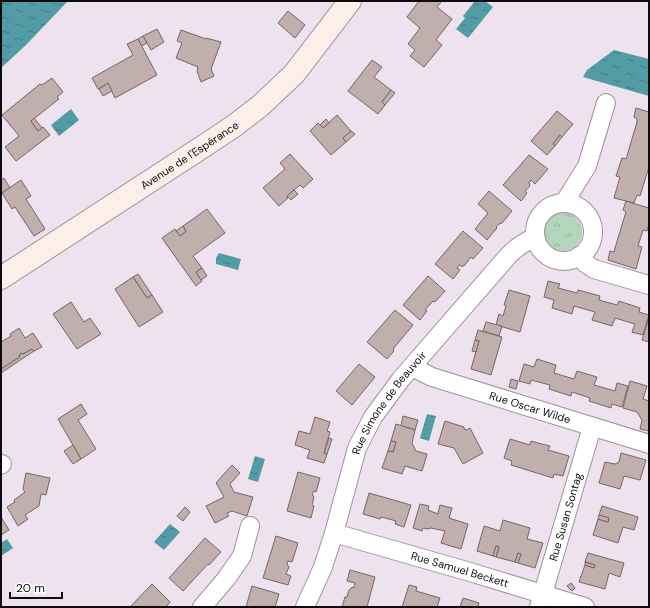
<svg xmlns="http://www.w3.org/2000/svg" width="650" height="608" font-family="'DM Sans',sans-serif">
<defs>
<pattern id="grass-tufts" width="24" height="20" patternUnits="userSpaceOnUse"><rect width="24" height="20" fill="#b2d5bc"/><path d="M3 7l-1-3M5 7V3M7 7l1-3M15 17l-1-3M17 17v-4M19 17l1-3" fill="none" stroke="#98b6a0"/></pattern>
<pattern id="water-ripples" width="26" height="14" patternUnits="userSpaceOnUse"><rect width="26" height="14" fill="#529ca6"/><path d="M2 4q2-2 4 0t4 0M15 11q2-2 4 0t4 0" fill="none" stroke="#427d86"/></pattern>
</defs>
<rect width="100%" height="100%" fill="#ede2ee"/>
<circle fill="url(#grass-tufts)" cx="563" cy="232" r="19"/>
<g fill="url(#water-ripples)">
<path d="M1,1H68L26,45L1,68Z"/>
<path d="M475,1H485L493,7L468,38L456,29L465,18L463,16Z"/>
<path d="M614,50L649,59V96L583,77L587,70Z"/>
<path d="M71,109L79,120L59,136L51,125Z"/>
<path d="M219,253L241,259L238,270L216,264V258Z"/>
<path d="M427,414L436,416L429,441L420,438Z"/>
<path d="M255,456L265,459L258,482L248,479Z"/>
<path d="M170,524L180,532L164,550L154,542Z"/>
<path d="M7,539L13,548L1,556V543Z"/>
</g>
<g fill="#c1afae" stroke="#756564">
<path d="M419,1H442L437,7L452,19L436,40L442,45L424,67L410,56L415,50L408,44L420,28L407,17Z"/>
<path d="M288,11L305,25L295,38L278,23Z"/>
<path d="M157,29L164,42L151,50L143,36Z"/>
<path d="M181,30L206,39V38L221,42L211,69L214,76L201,82L197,71L198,67L176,58L182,43L177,41Z"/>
<path d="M143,36L147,43L141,46L138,39Z"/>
<path d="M138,39L157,75L115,98L108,83L98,89L92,78L133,55L127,44Z"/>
<path d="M372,60L382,67L374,77L391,90L382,102L385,105L378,114L348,91Z"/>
<path d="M52,78L63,92L57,97L59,99L31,121L38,131L43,127L50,135L16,161L5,147L19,136L2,115L40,84L42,85Z"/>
<path d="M108,83L112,91L103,96L99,89Z"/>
<path d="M391,90L395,93L385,105L382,102Z"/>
<path d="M636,108L649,112V167L640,196L637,195L634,203L614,198L620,177L616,176L622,158L626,159L637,122V119L634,117Z"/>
<path d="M557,111L573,124L562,137L560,135L553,144L555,146L547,155L531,141Z"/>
<path d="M337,115L351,131L343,138L346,142L331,155L310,131L318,123L323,128Z"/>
<path d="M34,118L42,128L38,131L31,121Z"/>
<path d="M326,119L329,123L323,128L320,125Z"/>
<path d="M351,131L355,134L346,142L343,138Z"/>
<path d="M560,135L562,137L555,146L553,144Z"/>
<path d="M290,154L313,179L303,188L300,185L287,196L288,198L279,206L263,188L285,169L280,163Z"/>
<path d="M529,155L548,169L535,184L531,180L529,183L530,186L525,191L527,193L521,201L503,185Z"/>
<path d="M4,178L10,188L2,193L1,192V180Z"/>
<path d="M21,180L31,196L26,199L45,229L34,236L15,207L12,209L2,193Z"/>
<path d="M294,190L298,194L291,200L287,196Z"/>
<path d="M489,191L512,211L502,223L499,224L496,227L497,228L487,240L475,229L488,213L478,204Z"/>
<path d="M626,201L649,208V223L647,231L643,230L638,246L642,247L636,269L608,260L610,251L614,252L615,248L626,212L623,210Z"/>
<path d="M207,209L225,233L193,256L202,268L196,272L202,281L196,286L162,238L175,229L180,236L186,231L183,226Z"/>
<path d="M183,226L186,231L180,236L176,231Z"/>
<path d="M463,231L483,248L473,259L471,257L464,266H461L459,265L457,268L460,270L453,279L435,264Z"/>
<path d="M202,268L207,276L201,280L196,272Z"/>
<path d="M138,274L152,295L147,298L133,277Z"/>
<path d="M428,276L445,291L435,302L433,301L425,310L427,311L420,320L403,305Z"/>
<path d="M133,277L147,298L152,295L163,312L139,327L115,289Z"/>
<path d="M548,281L560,284L558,288L577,293L578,290L600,296L599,300L617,305L619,301L640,308L639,312L649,315L643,335L632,332L635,324L615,318L612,326L592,320L595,312L574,306L572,314L552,308L554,300L544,297Z"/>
<path d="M509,290L530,296L520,332L496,325L499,314L503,316L506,306L504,305Z"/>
<path d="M71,302L84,322L90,318L101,334L77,349L53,314Z"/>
<path d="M395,310L413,325L393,349L394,351L387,359L367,342Z"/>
<path d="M649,317V342L642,340Z"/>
<path d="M486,322L502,326L499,336L483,331Z"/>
<path d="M19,328L25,338L33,333L42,347L34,351L32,349L23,354L22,353L19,355L20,357L1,369V342L11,336L10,334Z"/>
<path d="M478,330L502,337L491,375L471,369L479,341L475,340Z"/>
<path d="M475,340L479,341L476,352L472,351Z"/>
<path d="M32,349L34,351L1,373V369L20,357L19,355L22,353L23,354Z"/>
<path d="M537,359L556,365L554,373L574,379L577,371L597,377L594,385L615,391L617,383L628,386L622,407L612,404L611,408L589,401L590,398L572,392L571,396L549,389L550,385L531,380L530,384L519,381L524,364L534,367Z"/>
<path d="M359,364L375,377L352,405L336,391Z"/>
<path d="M511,379L518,381L516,389L509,387Z"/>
<path d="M630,381L647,386L643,399L649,401V431L640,429L642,420L637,412L623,408Z"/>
<path d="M81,404L87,414L78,420L96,449L81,459L58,419Z"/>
<path d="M403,416L418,420L415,430L401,426Z"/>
<path d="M315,417L330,422L327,431L330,432L324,453L327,454L324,463L307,458L310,450L295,445L299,431L310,434Z"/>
<path d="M445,421L464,427V429L467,430L470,428L483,453L463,464L454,448L438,444Z"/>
<path d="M396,424L415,430L412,443L416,451L427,454L422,471L405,466L402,474L382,468L388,451L393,452L396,442L391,441Z"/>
<path d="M329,438L332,439L327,454L324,453Z"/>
<path d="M510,439L530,445L531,441L538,443L550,446L548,450L569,456L563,476L554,474L553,478L511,465L512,461L504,458Z"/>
<path d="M391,441L396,442L393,452L388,451Z"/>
<path d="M73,445L81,459L73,464L64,451Z"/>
<path d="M621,453L646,460L640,480L624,476L620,489L599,483L605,462L615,464L619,462Z"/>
<path d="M232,465L240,473L230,484L234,492L253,497L247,516L232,511L227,513L229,516L215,523L206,506L224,497L216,483Z"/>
<path d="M298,472L320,478L316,492L314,491L312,494L314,497L312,505L314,506L311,518L287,511Z"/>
<path d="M26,473L50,478L46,495L41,494L39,506L25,515L28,519L18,526L7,507L15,502L14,500L25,492L23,489Z"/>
<path d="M369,493L411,505L404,527L395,524L396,521L385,518L381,517L380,519L363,514Z"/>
<path d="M420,504L429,506L428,510L438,514L440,505L452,508L449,518L468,524L461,549L441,543L445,531L431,528L428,529L423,528L422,531L413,528Z"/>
<path d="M602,506L638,517L634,530L623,527L618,543L593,535L598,519L608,522L609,518L599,515Z"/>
<path d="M185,507L190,512L183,521L177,516Z"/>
<path d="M599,515L609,518L608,522L598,519Z"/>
<path d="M1,517L9,530L1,535Z"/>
<path d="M503,520L530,528L527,539L543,543L535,568L518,563L521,554L518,553L515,562L496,557L499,547L496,546L493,556L477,551L484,526L500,531Z"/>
<path d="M276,536L298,543L292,562L288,561L287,564L289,567L286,574L291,576L288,585L263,578Z"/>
<path d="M205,538L221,552L209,565L208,564L183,591L169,578Z"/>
<path d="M496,546L499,547L496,557L493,556Z"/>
<path d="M518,553L521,554L518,563L515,562Z"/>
<path d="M588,553L624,563L620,577L609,573L605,589L579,582L585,565L594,568L595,565L585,562Z"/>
<path d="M585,562L595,565L594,568L585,565Z"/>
<path d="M350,570L375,577L367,607H342L345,597H347L349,590L351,588L354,587L355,583L347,581Z"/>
<path d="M571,583L575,588L572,591L567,586Z"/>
<path d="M152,584L170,602L166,607H130Z"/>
<path d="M409,585L417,587L416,591L440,598L437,607H402Z"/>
<path d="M252,586L279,594L275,607H246Z"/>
<path d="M463,598L479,603L478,607H460Z"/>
</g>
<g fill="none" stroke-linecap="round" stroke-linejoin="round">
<defs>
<g id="street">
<path d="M564,203L587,166L606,103"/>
<circle cx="564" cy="232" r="29"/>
<path d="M579,256L585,263L594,269L649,285"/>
<path id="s1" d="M412,367L432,377L649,444"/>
<path d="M1,465L2,464"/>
<path id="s2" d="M334,533L470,572L585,607"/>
<path d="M202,607L226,579L242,556L250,526"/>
<path id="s3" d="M305,607L323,567L334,533L357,448L373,417L401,379L508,256C516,247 525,242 535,237"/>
<path id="s4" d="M539,607L592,427"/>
</g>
<g id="secondary">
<path id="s5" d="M1,278L207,144L234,126L260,106L294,74L350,1"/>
</g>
</defs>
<use href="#street" stroke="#9d929e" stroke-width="20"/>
<use href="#secondary" stroke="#9d929e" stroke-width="24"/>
<use href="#street" stroke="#fff" stroke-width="18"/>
<use href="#secondary" stroke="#fceee8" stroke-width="22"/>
</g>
<g text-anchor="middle" stroke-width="4" stroke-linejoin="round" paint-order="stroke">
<g font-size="11" fill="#0e0a0e" stroke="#fff">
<text dy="4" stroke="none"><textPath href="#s5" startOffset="225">Avenue de l'Espérance</textPath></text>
<text dy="4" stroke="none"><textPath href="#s3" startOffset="223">Rue Simone de Beauvoir</textPath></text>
<text dy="4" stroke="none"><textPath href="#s1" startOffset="125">Rue Oscar Wilde</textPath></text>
<text dy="4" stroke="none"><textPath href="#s4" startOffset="94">Rue Susan Sontag</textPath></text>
<text dy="4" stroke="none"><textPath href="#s2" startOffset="131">Rue Samuel Beckett</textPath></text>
</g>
</g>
<rect width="650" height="608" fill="none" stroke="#0e0a0e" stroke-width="4"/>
<path d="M10 592v6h52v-6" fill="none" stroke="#0e0a0e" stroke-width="2"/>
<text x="16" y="592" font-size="12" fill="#0e0a0e" stroke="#ffffff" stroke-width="3" paint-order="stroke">20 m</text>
</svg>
